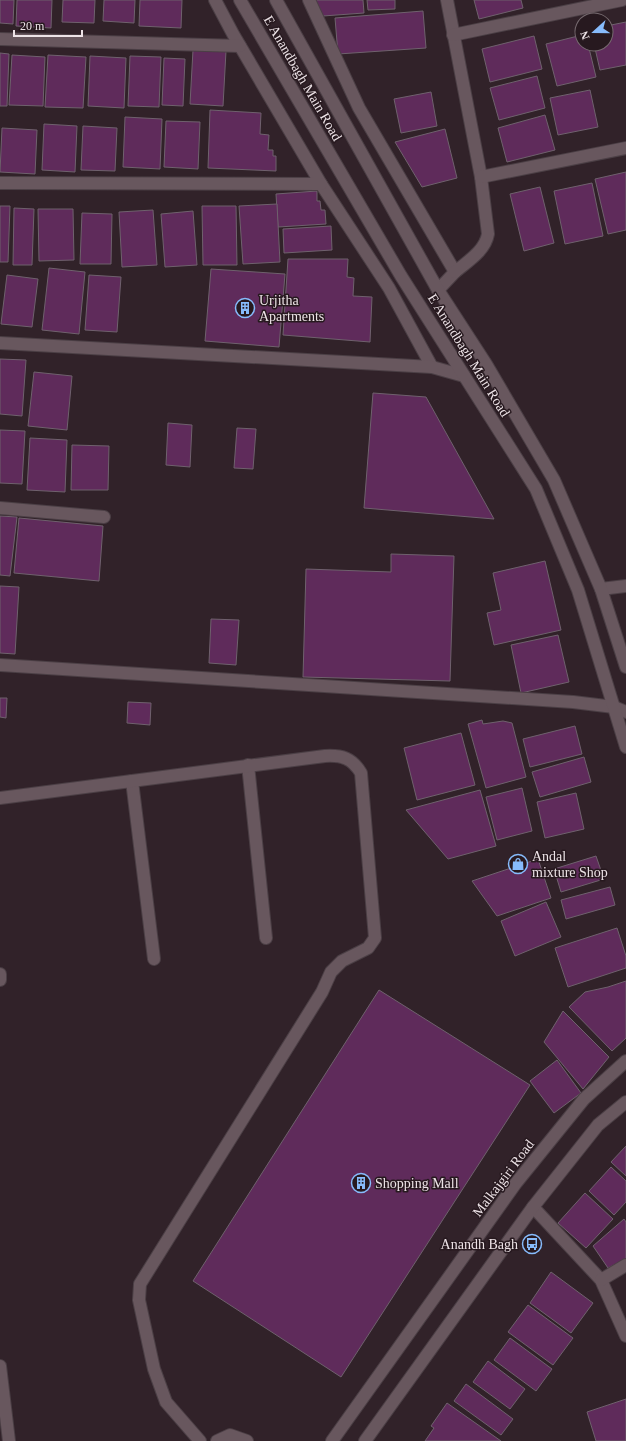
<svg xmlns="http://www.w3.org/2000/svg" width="626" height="1441" font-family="Georgia,serif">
<rect width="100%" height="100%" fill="#312229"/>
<g fill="#5f2b5b" stroke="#6f616d">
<path d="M0,0H14L13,24L0,23Z"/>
<path d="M17,0H52L51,28L16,26Z"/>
<path d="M63,0H95L94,23L62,22Z"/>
<path d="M104,0H135L134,23L103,21Z"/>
<path d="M140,0H182L181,28L139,26Z"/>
<path d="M315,0H363L364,13L323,16Z"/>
<path d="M367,0H395V9L368,10Z"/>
<path d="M474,0H521L523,8L479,19Z"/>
<path d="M423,11L426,48L338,54L335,18Z"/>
<path d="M626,22V65L600,70L594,44H606V26Z"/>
<path d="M582,35V44H588L596,77L557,86L546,44Z"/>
<path d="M534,36L542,69L490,82L482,49Z"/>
<path d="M193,50L226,51L223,106L190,104Z"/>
<path d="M0,53L9,54L7,106H0Z"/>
<path d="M12,55L45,57L43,106L9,105Z"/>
<path d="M48,55L86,57L83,108L45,107Z"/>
<path d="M90,56L126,58L124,108L88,106Z"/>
<path d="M130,56L161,57L159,107L128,106Z"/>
<path d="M164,58L185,59L183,106L162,105Z"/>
<path d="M537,76L545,108L499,120L490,88Z"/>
<path d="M590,90L598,127L558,135L550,98Z"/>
<path d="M431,92L437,126L401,133L394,99Z"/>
<path d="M210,110L261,113L260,134L269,135L268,150H273V156H276V171L208,168Z"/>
<path d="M545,115L555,150L507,162L498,128Z"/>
<path d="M125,117L162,119L160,169L123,167Z"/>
<path d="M166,121L200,122L198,169L164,167Z"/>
<path d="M44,124L77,126L75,172L42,170Z"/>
<path d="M83,126L117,128L115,171L81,170Z"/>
<path d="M2,128L37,130L35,174L0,172Z"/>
<path d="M445,129L457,178L422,187L395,142Z"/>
<path d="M626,172V230L608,234L595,179Z"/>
<path d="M592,183L603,236L565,244L554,191Z"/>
<path d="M540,187L554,243L524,251L510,194Z"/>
<path d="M317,191V201H320L321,210H325L326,224L278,227L276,194Z"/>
<path d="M277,204L280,262L243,264L239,206Z"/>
<path d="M0,206H10L8,262H0Z"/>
<path d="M202,206H236L237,265H203Z"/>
<path d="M14,208L34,209L32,265H13Z"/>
<path d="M38,209H73L74,260L39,261Z"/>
<path d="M153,210L157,265L122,267L119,212Z"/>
<path d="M193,211L197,265L165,267L161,214Z"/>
<path d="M82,213L112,214L111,264H80Z"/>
<path d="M331,226L332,250L284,253L283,229Z"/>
<path d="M288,259H348L347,277L354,278L353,296L372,297L370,342L283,335Z"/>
<path d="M49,268L85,272L79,334L42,330Z"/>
<path d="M211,269L285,274L279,347L205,341Z"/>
<path d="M7,275L38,279L32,327L1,324Z"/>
<path d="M89,275L121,277L117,332L85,330Z"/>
<path d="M0,359L26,360L22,416L0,414Z"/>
<path d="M34,372L72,376L67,430L28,426Z"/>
<path d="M373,393L426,397L494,519L364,508Z"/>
<path d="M168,423L192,425L190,467L166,465Z"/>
<path d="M237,428L256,429L253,469L234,468Z"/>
<path d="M0,430L25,431L22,484L0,483Z"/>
<path d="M30,438L67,440L65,492L27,490Z"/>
<path d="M72,445L109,446L108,490H71Z"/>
<path d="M0,516L17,517L10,576L0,575Z"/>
<path d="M19,518L103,526L99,581L14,573Z"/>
<path d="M391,554L454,556L450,681L303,677L306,569L391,572Z"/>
<path d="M545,561L561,630L494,645L487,613L501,610L493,573Z"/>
<path d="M0,586L19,587L15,654L0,653Z"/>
<path d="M211,619L239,620L236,665L209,663Z"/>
<path d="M558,635L569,682L521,693L511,645Z"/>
<path d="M0,698H7L6,718L0,717Z"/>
<path d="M128,702L151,703L150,725L127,723Z"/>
<path d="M482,720L483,724L503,721L512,723L526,777L486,788L468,724Z"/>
<path d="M575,726L582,754L530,767L523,739Z"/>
<path d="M461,733L475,785L417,800L404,748Z"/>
<path d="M584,757L591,782L540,797L532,772Z"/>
<path d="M522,788L532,831L497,840L486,797Z"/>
<path d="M480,790L496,846L448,859L406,810Z"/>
<path d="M576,793L584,829L545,838L537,802Z"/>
<path d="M596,856L604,879L561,892L554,869Z"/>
<path d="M538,859L551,898L497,916L472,881Z"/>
<path d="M610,887L615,905L566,919L561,900Z"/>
<path d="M546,902L561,937L515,956L501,921Z"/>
<path d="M617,928L626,956V968L568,987L555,948Z"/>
<path d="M626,981V1038L612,1051L569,1007L585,992L608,987Z"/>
<path d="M379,990L530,1085L341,1377L193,1281Z"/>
<path d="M563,1011L609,1057L583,1089L544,1042Z"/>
<path d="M557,1060L581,1093L554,1113L530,1081Z"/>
<path d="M626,1146V1176L611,1162Z"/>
<path d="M611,1167L626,1181V1202L614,1215L589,1191Z"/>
<path d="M585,1193L613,1219L586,1248L558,1223Z"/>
<path d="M624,1219L626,1222V1259L608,1268L593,1246Z"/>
<path d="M551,1272L593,1303L571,1333L530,1303Z"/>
<path d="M528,1305L573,1338L553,1365L508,1332Z"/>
<path d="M510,1338L552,1369L536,1391L494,1360Z"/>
<path d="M488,1361L525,1389L510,1409L473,1382Z"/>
<path d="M466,1384L513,1419L501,1435L454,1401Z"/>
<path d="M626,1399V1441H596L587,1412Z"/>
<path d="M447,1403L501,1441H425L434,1428L431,1426Z"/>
</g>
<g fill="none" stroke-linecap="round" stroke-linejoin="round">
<defs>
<g id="street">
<path d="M215,0L233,34L321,184L389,288L432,367"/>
<path d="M309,0L359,108L455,272L438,290"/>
<path d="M447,0L481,177L488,234C485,251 468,261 455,272"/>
<path d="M453,35L622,0"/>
<path d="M0,39L240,46"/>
<path d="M481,177L626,148"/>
<path d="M0,183L321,184"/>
<path d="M0,343L432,367L464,376"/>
<path d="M0,508L104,517"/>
<path d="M601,589L626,586"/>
<path d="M0,665L573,702L614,707L626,712"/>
<path d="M248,765L266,938"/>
<path d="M132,781L154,959"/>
<path d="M0,798L325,756C342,755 352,758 361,773L375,938L368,948L342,961L331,972L322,992L140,1284L139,1300L154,1369L166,1402L200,1441"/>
<path d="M0,974V980"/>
<path d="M533,1207L601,1280L626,1336"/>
<path d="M601,1280L626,1265"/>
<path d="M0,1366L9,1441"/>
<path d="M217,1441L230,1435L247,1441"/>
</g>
<g id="secondary">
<path d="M240,0L401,276L536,489L578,590L626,747"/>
<path d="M276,0L438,290L486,364L554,480L601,589L626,667"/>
<path d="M332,1441L516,1183L584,1099L626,1061"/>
<path d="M365,1441L533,1207L598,1125L626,1102"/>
</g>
</defs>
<use href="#street" stroke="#4b3f45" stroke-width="14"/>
<use href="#secondary" stroke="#4b3f45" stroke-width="14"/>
<use href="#street" stroke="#68575e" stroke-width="12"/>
<use href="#secondary" stroke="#68575e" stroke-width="12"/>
</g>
<defs>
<symbol id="building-ring" viewBox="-11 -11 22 22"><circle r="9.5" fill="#27191f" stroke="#87bbfb" stroke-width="1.5"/><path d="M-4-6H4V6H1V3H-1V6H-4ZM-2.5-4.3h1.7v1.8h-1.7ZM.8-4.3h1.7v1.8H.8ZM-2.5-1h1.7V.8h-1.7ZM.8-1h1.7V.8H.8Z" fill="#87bbfb"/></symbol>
<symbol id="shop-ring" viewBox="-11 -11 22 22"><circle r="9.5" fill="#27191f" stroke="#87bbfb" stroke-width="1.5"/><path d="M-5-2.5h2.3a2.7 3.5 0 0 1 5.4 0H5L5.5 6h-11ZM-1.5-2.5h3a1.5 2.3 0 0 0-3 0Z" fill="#87bbfb"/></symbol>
<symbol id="bus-ring" viewBox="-11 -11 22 22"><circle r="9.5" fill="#27191f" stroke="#87bbfb" stroke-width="1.5"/><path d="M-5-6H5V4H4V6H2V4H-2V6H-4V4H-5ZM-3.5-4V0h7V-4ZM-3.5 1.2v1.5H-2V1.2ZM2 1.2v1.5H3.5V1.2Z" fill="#87bbfb"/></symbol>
</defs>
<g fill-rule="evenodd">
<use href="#building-ring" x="234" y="297" width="22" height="22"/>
<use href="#shop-ring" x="507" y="853" width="22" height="22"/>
<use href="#building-ring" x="350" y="1172" width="22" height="22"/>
<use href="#bus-ring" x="521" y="1233" width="22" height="22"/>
</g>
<g text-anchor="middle" stroke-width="3" stroke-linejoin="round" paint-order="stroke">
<g font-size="14" fill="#ede3e7" stroke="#27191f">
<text transform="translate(303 78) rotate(60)" y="5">E Anandbagh Main Road</text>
<text transform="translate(469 355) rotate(58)" y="5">E Anandbagh Main Road</text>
<text transform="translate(503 1178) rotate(-53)" y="5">Malkajgiri Road</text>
</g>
<g font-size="14" fill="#ede3e7" stroke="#27191f" text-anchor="start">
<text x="259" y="305">Urjitha<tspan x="259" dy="16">Apartments</tspan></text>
<text x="532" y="861">Andal<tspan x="532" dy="16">mixture Shop</tspan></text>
<text x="375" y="1188">Shopping Mall</text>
<text x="518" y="1249" text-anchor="end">Anandh Bagh</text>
</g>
</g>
<g transform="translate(594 32) rotate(249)"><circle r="19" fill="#27191f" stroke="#766a6f"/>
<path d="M0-3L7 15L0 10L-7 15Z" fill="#87bbfb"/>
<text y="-6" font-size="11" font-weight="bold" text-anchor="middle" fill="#ede3e7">N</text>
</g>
<path d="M14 30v6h68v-6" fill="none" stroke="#ede3e7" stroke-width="2"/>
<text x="20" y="30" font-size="12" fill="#ede3e7" stroke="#27191f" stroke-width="3" paint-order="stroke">20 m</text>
</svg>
